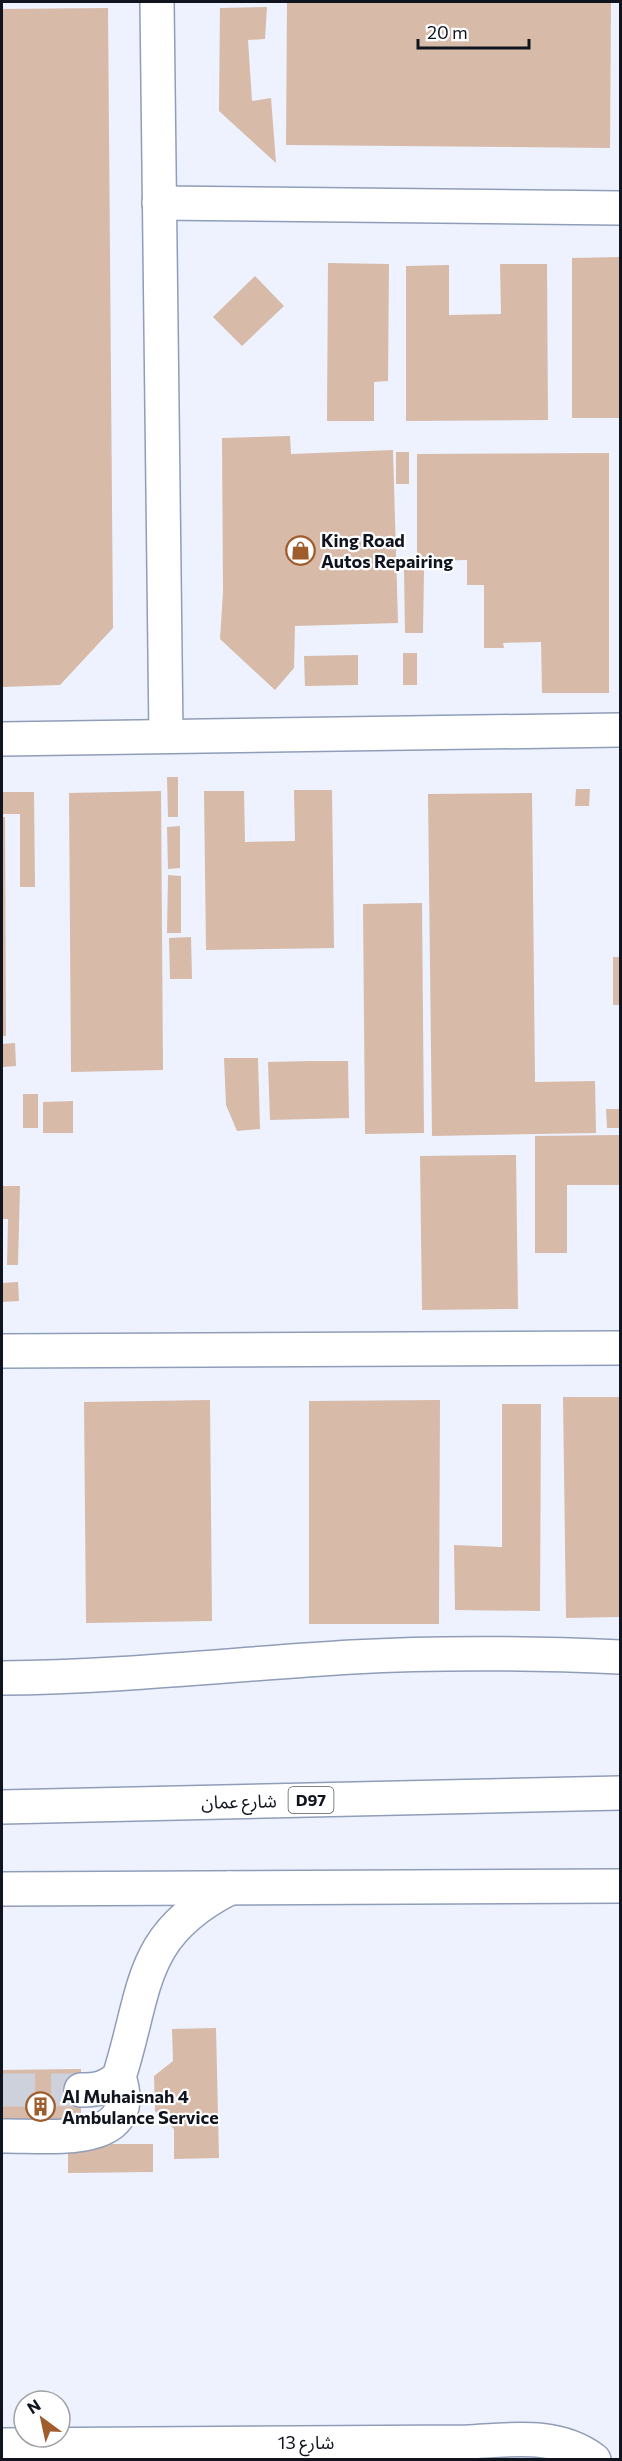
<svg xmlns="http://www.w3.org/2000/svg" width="622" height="2461" font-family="Commissioner,'Noto Sans Arabic',sans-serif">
<rect width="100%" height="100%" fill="#edf2fe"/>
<g fill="#d7baa8">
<path d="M287,2H611L610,148L286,145Z"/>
<path d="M267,7L265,39L248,40L252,101L271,98L276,163L219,111L220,8Z"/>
<path d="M108,8L113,628L60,685L2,687V9Z"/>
<path d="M620,257V418H572V258Z"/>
<path d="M328,263L389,264L388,381L374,382V421H327Z"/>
<path d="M500,264H547L548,420L406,421V266L449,265V315L501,314Z"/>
<path d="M255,276L284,306L242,346L213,317Z"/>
<path d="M290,436L291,454L393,450L398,623L295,626L294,668L275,690L220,639L223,592L222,438Z"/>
<rect x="396" y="452" width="13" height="32"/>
<path d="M609,453V693H542L541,642L503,643L504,648H484V585H467V560L417,561V454Z"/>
<path d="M424,569L423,633H405L404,570Z"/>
<rect x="403" y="653" width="14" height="32"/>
<path d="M358,655V685L305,686L304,656Z"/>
<path d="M167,777H178V817H168Z"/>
<path d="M576,789H590L589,806H575Z"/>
<path d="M294,790H332L334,948L206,950L204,791H244L245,842L295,841Z"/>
<path d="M161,791L163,1070L71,1072L69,793Z"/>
<path d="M2,792H34L35,887H20V814H2Z"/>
<path d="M532,793L535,1082L595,1081L596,1133L432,1136L428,794Z"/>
<path d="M2,817H5L6,1036H2Z"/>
<path d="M180,826V868L168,869L167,827Z"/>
<path d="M168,875L181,876V933H167Z"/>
<path d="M422,903L424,1133L365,1134L363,904Z"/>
<path d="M191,937L192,979H170L169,938Z"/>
<rect x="613" y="957" width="7" height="48"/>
<path d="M15,1043L16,1066L2,1067V1044Z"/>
<path d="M224,1058H258L260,1129L237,1131L226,1105Z"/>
<path d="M311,1061H348L349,1118L270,1120L268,1062Z"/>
<rect x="23" y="1094" width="15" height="34"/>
<path d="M73,1101V1133H43V1102Z"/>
<path d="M606,1109H620V1128H607Z"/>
<path d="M620,1135V1185H567V1253H535V1136Z"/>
<path d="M516,1155L518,1309L422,1310L420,1156Z"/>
<path d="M3,1186H20L18,1265H7L8,1219H3Z"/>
<path d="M18,1282L19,1301L2,1302V1283Z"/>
<path d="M563,1397H620V1617L566,1618Z"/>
<path d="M210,1400L212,1621L86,1623L84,1402Z"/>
<path d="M440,1400L439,1624H309V1401Z"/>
<path d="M502,1404H541L540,1611L455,1610L454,1545L502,1547Z"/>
<path d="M216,2028L219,2158L174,2159V2129L155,2111L154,2076L173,2061L172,2029Z"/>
<path d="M81,2069V2123L2,2124V2070Z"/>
<path d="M68,2144H153V2172L68,2173Z"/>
</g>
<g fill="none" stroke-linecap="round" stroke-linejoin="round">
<path stroke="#ccd1dc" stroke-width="33" stroke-dasharray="33 16" stroke-linecap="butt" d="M2,2090H81"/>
<defs>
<g id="minor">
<path d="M157,2L166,735"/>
<path d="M159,203L620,208"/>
<path d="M2,739L620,730"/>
<path d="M2,1351L620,1348"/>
<path d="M2,1678C119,1677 235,1664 352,1657C441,1652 531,1653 620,1657"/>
<path d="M81,2090C97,2090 107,2088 119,2077C147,1990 137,1935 230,1888"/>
<path d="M2,2136C46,2135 144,2150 119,2077"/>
<path d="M2,2445L467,2442C510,2440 557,2432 594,2460"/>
</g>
<g id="major">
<path d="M2,1807L620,1793"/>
<path d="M2,1889L620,1886"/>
</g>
</defs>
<use href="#minor" stroke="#909db8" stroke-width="36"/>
<use href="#major" stroke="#909db8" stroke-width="36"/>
<use href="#minor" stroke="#fff" stroke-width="33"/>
<use href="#major" stroke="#fff" stroke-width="33"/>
</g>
<defs>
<symbol id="shop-ring" viewBox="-11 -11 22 22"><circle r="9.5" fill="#fff" stroke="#a05d2c" stroke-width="1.5"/><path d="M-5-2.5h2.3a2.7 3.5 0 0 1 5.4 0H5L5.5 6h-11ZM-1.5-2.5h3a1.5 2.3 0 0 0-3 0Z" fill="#a05d2c"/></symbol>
<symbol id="building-ring" viewBox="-11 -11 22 22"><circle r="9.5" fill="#fff" stroke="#a05d2c" stroke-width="1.5"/><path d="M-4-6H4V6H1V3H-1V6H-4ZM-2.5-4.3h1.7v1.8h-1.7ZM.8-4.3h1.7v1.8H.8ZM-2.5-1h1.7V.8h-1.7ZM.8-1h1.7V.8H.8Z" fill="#a05d2c"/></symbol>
</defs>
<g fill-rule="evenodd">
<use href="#shop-ring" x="284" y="534" width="33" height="33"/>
<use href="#building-ring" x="24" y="2090" width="33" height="33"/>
</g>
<g text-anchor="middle" stroke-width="4.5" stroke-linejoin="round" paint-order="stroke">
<rect fill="#fff" stroke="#585a62" stroke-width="1.5" x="288.5" y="1787" width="45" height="26" rx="4.5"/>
<g font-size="16" font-weight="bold" fill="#10141e">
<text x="311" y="1806">D97</text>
</g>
<g font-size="18" font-weight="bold" fill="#10141e" stroke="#fff" text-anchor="start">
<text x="321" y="547">King Road<tspan x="321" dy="21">Autos Repairing</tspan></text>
<text x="62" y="2103">Al Muhaisnah 4<tspan x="62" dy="21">Ambulance Service</tspan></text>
</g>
<g font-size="18" fill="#10141e" stroke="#fff">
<text transform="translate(239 1802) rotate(-1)" y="6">شارع عمان</text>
<text x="306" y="2449">شارع 13</text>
</g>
</g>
<rect width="622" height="2461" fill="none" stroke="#10141e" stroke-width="6"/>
<g transform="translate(42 2419) rotate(327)"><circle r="28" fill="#ffffff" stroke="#9fa1a5" stroke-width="1.5"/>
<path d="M0-4.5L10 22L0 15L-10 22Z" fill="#a05d2c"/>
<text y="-9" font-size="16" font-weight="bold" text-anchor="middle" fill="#10141e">N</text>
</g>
<path d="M418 39v9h111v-9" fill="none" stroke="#10141e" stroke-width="3"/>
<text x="427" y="39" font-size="18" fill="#10141e" stroke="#ffffff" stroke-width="4.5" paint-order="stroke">20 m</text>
</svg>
